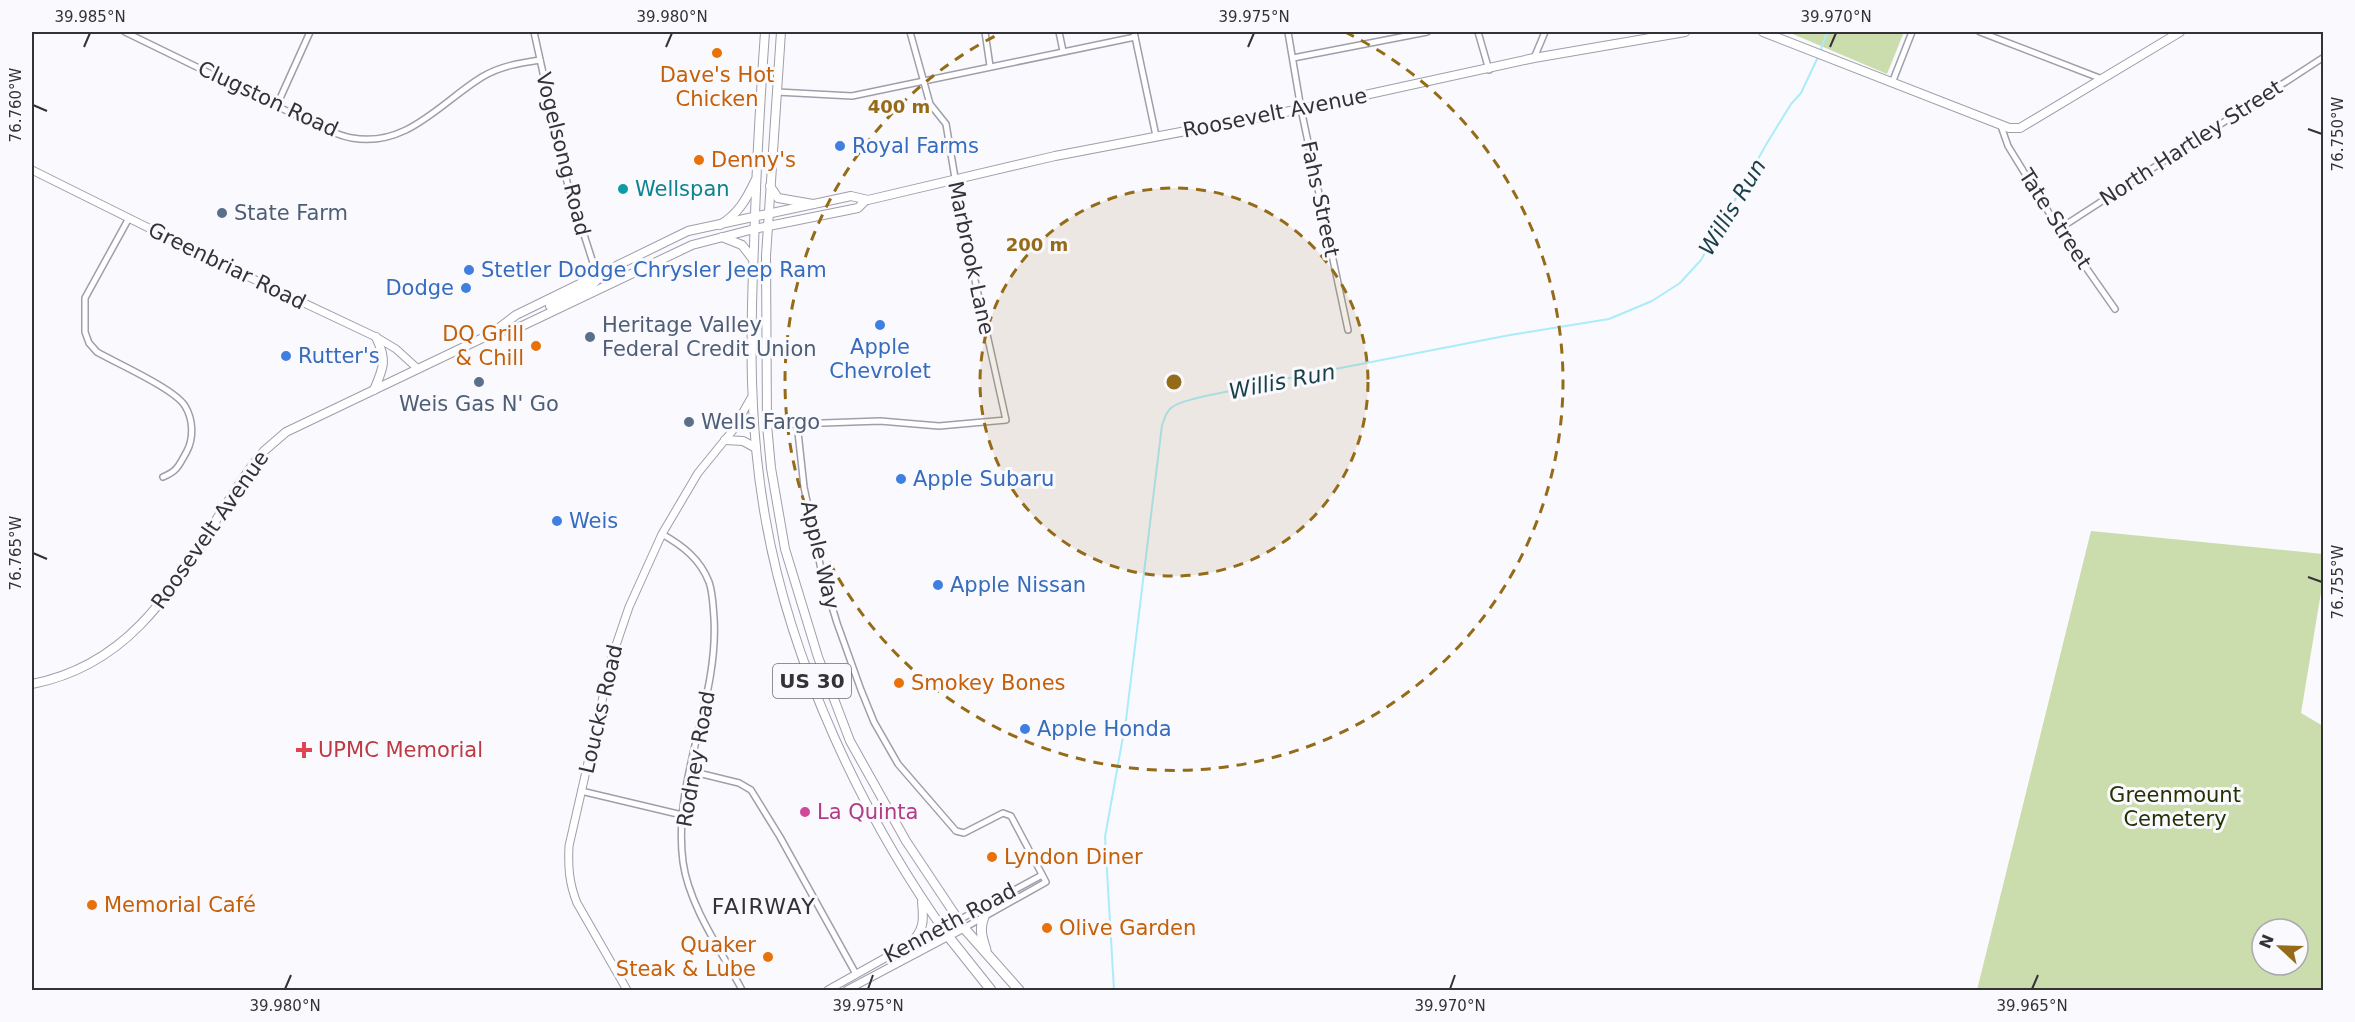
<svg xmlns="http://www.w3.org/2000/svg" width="2355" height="1022" font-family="'DejaVu Sans',sans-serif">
<rect width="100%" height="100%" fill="#f9f9fe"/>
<g fill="#cbdcad" fill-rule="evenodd">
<path d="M1788,32H1904L1887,74Z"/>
<path d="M2091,531L2323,554V580L2301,713L2323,726V990H1977ZM2262,929H2298V965H2262Z"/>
</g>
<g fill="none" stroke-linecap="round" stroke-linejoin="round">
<g stroke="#abecfb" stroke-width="2">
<path d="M1820,52L1827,32"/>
<path d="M1114,990L1105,837L1126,720L1162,425C1164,420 1166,412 1171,408C1181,398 1235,392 1253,385L1510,335L1609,319L1652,301L1680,283L1701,260L1767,143L1791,104L1801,93L1818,57"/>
</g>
<defs>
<g id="minor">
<path d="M125,32L326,130C334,132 343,137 352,138C407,148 441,102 482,77C500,66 520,63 540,60"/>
<path d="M534,32L567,182L597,275"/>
<path d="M985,32L990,66"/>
<path d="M1059,32L1063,51"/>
<path d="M1134,32L1156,136"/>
<path d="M1288,32L1301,109L1348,330"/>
<path d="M1478,32L1489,70"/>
<path d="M1980,32L2102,79"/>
<path d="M1293,58L1427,32"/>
<path d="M1534,58L1545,32"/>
<path d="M1892,83L1912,32"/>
<path d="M777,92L852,96L1135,37"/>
<path d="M277,105L310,32"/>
<path d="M2001,126L2008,146L2059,229L2115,309"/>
<path d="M129,218L85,298V332L89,343L97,352C116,363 175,389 185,406C193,419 194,437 187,451C179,465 178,471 163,477"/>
<path d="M2059,229L2324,57"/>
<path d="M797,423L804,487L822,574L837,623L861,690L874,722L898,764L956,831L964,833L1003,813L1011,816L1046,882L964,928"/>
<path d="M767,425L880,421L939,426L1006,420L963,226L946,124L930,104L910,32"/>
<path d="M662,534C683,546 700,559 709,582C713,593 713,607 714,618C719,701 672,779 683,862C689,906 722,952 742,990"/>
<path d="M690,771L739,783L751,790L780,837L856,974"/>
<path d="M581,791L682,815"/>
<path d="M959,920L1042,875"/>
</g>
<g id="tertiary">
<path d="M32,170L211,259L376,337L396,349L418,369"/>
<path d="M627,990L577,903C569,883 568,867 569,846L612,657L629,607L662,534L698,473L733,430L751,398"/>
<path d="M828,990L910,944L959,920"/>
<path d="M847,990L964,928"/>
</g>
<g id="secondary">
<path d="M1763,32L2009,128H2020L2180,32"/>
<path d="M550,306L592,285L598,279L597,275"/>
<path d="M491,334L516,315L688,231L851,196L868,200L1055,156L1301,109L1534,58L1685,32"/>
<path d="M374,390C384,367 387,360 376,337"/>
<path d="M32,684C151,661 188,554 252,466L264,451L286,432L491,334L522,326L692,245L754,229L858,208L866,200"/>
</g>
<g id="trunk">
<path d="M765,32C760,103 756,174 754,246C750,338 749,425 765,516C790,662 862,816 948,936"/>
<path d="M781,32L766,256L767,425L771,468L785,549L818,657L850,741L906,841L964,928"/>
<path d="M770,186L778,198L813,204"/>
<path d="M720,225C738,214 746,200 755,181"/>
<path d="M722,237L742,245L752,258"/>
<path d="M725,440L743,441L756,448"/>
<path d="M910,944C924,930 924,921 922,902"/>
</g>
<g id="motorway">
<path d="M984,917C979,929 982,938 986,950"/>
<path d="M964,928L1019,990"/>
<path d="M948,936L991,990"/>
</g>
</defs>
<use href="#minor" stroke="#9f9eab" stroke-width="8"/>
<use href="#tertiary" stroke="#9f9eab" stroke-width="9"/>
<use href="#secondary" stroke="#9f9eab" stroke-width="10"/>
<use href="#trunk" stroke="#9f9eab" stroke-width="10"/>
<use href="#motorway" stroke="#9f9eab" stroke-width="11"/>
<use href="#minor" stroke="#fff" stroke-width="5"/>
<use href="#tertiary" stroke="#fff" stroke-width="7"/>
<use href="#secondary" stroke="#fff" stroke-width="8"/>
<use href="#trunk" stroke="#fff" stroke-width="8"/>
<use href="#motorway" stroke="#fff" stroke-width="9"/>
</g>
<path fill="none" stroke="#333237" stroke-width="2" d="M84,47L90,33M666,47L672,33M1248,47L1254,33M1830,47L1836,33M33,105L47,111M2308,129L2322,134M33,553L47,559M2308,577L2322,582M285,989L291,975M868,989L873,975M1450,989L1455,975M2032,989L2038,975"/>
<circle cx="1174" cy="382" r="194" fill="#956b17" fill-opacity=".12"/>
<g fill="none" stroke="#956b17" stroke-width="3" stroke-dasharray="10 8">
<circle cx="1174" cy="382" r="194"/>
<path d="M1345 32A389 389 0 1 1 1003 32"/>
</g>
<g fill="#e8710a" stroke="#f9f9fe" stroke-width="2">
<circle cx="717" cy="53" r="6"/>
<circle cx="699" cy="160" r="6"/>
<circle cx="536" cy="346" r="6"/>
<circle cx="899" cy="683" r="6"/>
<circle cx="992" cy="857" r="6"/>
<circle cx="92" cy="905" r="6"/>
<circle cx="1047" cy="928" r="6"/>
<circle cx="768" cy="957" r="6"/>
</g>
<g fill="#3f7fe0" stroke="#f9f9fe" stroke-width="2">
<circle cx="840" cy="146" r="6"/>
<circle cx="469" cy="270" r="6"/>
<circle cx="466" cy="288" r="6"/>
<circle cx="880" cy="325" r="6"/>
<circle cx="286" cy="356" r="6"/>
<circle cx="901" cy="479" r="6"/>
<circle cx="557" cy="521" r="6"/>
<circle cx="938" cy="585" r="6"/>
<circle cx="1025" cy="729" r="6"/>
</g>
<circle fill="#0f9aa8" stroke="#f9f9fe" stroke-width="2" cx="623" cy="189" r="6"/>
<g fill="#5c6f8a" stroke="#f9f9fe" stroke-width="2">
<circle cx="222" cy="213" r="6"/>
<circle cx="590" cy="337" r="6"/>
<circle cx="479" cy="382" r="6"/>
<circle cx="689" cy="422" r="6"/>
</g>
<path fill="#e0444e" stroke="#f9f9fe" stroke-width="2" d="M301 741h6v6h6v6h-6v6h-6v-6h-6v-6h6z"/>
<circle fill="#d1479c" stroke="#f9f9fe" stroke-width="2" cx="805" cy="812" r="6"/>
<g text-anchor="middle" stroke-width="6" stroke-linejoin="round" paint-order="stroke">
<rect fill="#f9f9fe" stroke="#6e6e73" stroke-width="1.5" x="773" y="664" width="78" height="34" rx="4.5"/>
<g font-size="20" font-weight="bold" fill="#333237">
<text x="812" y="688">US 30</text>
</g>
<g font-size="21" fill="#c56008" stroke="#f9f9fe" text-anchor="start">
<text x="717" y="82" text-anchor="middle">Dave's Hot<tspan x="717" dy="24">Chicken</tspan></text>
<text x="711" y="167">Denny's</text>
<text x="524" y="341" text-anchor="end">DQ Grill<tspan x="524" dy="24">&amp; Chill</tspan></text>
<text x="911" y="690">Smokey Bones</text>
<text x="1004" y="864">Lyndon Diner</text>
<text x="104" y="912">Memorial Café</text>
<text x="1059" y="935">Olive Garden</text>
<text x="756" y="952" text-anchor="end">Quaker<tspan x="756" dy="24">Steak &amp; Lube</tspan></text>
</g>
<g font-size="21" fill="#333237" stroke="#f9f9fe">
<text transform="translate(268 99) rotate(25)" y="7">Clugston Road</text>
<text transform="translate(1275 113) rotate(-11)" y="7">Roosevelt Avenue</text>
<text transform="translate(2191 143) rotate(-33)" y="7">North Hartley Street</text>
<text transform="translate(563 154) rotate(76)" y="7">Vogelsong Road</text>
<text transform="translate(1320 199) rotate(78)" y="7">Fahs Street</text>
<text transform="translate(2055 219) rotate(57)" y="7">Tate Street</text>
<text transform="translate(971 258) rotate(78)" y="7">Marbrook Lane</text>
<text transform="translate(227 266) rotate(26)" y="7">Greenbriar Road</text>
<text transform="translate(210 530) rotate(-55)" y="7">Roosevelt Avenue</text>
<text transform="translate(820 555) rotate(77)" y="7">Apple Way</text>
<text transform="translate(601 709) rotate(-77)" y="7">Loucks Road</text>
<text transform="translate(696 759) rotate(-80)" y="7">Rodney Road</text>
<text transform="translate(950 923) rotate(-28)" y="7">Kenneth Road</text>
</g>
<g font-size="21" fill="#366cbe" stroke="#f9f9fe" text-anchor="start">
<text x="852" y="153">Royal Farms</text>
<text x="481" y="277">Stetler Dodge Chrysler Jeep Ram</text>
<text x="454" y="295" text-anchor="end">Dodge</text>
<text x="880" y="354" text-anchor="middle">Apple<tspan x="880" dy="24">Chevrolet</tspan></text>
<text x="298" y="363">Rutter's</text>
<text x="913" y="486">Apple Subaru</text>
<text x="569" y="528">Weis</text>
<text x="950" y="592">Apple Nissan</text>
<text x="1037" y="736">Apple Honda</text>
</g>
<g font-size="21" fill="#0d838f" stroke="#f9f9fe" text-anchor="start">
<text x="635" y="196">Wellspan</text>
</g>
<g font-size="21" fill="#4e5e75" stroke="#f9f9fe" text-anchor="start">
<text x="234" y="220">State Farm</text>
<text x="602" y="332">Heritage Valley<tspan x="602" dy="24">Federal Credit Union</tspan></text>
<text x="479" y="411" text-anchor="middle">Weis Gas N' Go</text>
<text x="701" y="429">Wells Fargo</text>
</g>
<g font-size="21" fill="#be3a42" stroke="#f9f9fe" text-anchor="start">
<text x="318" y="757">UPMC Memorial</text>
</g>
<g font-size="21" fill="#243103" stroke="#f9f9fe">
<text x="2175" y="802">Greenmount<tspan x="2175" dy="24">Cemetery</tspan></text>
</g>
<g font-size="21" fill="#b23c85" stroke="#f9f9fe" text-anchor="start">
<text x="817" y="819">La Quinta</text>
</g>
<g font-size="22" font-style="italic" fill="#183f48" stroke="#f9f9fe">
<text transform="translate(1732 207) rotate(-59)" y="8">Willis Run</text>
<text transform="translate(1282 381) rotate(-11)" y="8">Willis Run</text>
</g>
<g font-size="22" letter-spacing="1.5" fill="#333237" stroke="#f9f9fe">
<text x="764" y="914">FAIRWAY</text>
</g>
</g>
<circle cx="1174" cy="382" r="9" fill="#956b17" stroke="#f9f9fe" stroke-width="3"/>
<g font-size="18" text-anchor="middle" font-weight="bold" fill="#956b17" stroke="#f9f9fe" stroke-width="6" stroke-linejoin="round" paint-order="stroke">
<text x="899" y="113">400 m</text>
<text x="1037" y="251">200 m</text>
</g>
<rect width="2355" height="1022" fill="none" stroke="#f9f9fe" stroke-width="66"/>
<g transform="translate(2280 947) rotate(292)"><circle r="28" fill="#f9f9fe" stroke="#aaa9ae" stroke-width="1.5"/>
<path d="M0-4.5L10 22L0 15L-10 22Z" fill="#956b17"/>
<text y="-9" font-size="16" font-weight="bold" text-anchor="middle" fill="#333237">N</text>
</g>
<rect x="33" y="33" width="2289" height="956" fill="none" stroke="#333237" stroke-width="2"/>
<g font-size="15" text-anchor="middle" fill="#333237">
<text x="90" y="22">39.985°N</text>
<text x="672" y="22">39.980°N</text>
<text x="1254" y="22">39.975°N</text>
<text x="1836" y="22">39.970°N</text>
<text transform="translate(16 105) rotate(-90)" y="5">76.760°W</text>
<text transform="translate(2338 134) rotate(-90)" y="5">76.750°W</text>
<text transform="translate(16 553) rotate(-90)" y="5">76.765°W</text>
<text transform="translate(2338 582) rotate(-90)" y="5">76.755°W</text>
<text x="285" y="1011">39.980°N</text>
<text x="868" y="1011">39.975°N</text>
<text x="1450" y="1011">39.970°N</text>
<text x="2032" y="1011">39.965°N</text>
</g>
</svg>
